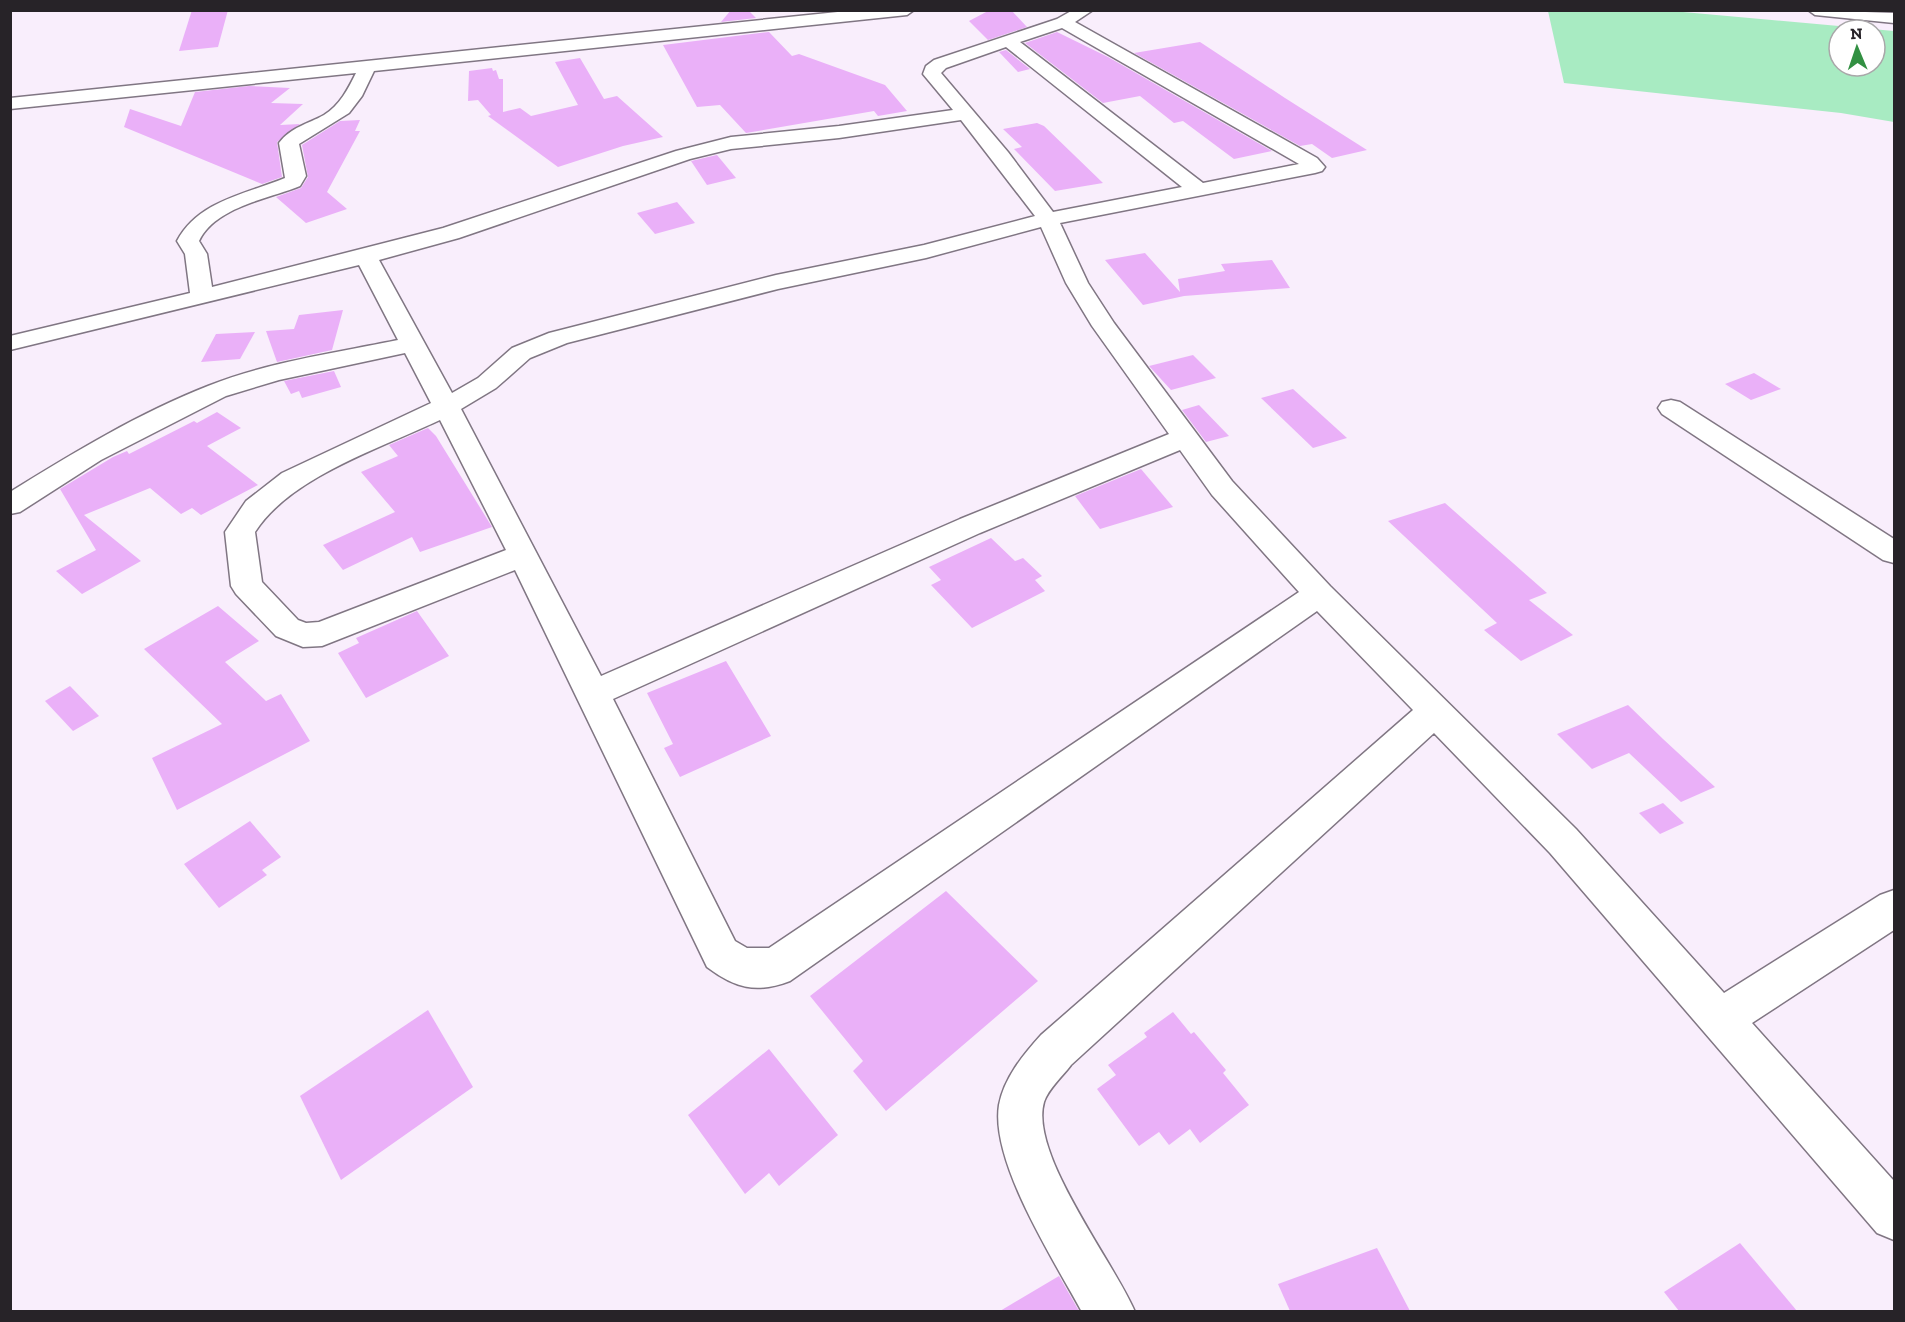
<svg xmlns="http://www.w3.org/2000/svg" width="1905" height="1322" font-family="'Zilla Slab',serif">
<rect width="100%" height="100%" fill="#f9eefc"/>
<path fill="#a8ebc2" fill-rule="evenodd" d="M1548,11H1672L1894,31V122L1841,113L1564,83ZM1839,30H1875V66H1839Z"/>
<g fill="#eab0f8">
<path d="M192,10H228L218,47L179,51Z"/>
<path d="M731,10H748L756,18L721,22Z"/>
<path d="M988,11H1012L1027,27L988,40L969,21Z"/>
<path d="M769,32L792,56L799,54L885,85L907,111L878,116L874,111L746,133L720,105L697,107L663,45Z"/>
<path d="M1057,32L1108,57L1272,151L1234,159L1183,121L1174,123L1140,96L1103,103L1025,43Z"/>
<path d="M1200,42L1285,98L1367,150L1332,158L1312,144L1300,146L1134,53Z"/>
<path d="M1006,50L1030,69L1018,72L999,52Z"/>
<path d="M580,58L604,99L617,96L663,137L623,146L558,167L488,116L491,115L478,100L468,101L469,71L492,68L493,71L496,70L499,79H503V112L520,108L531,116L578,105L555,62Z"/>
<path d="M249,86L290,88L271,103L303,104L280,125L300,124L277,142L282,177L262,184L124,127L130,109L181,126L195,92Z"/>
<path d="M360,120L355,131H360L327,192L347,209L306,223L276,197L301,188L308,177L302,145L340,121Z"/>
<path d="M1037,123L1044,126L1103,183L1055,191L1014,149L1022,147L1003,129Z"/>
<path d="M717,155L736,178L707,185L691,161Z"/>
<path d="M677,202L695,223L655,234L637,213Z"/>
<path d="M1145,253L1180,292L1178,279L1225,271L1221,264L1272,260L1290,288L1184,296L1143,305L1105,260Z"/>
<path d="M343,310L332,350L277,362L266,331L294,329L299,315Z"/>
<path d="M255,332L240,359L201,362L216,334Z"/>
<path d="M1193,355L1216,378L1171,390L1149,366Z"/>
<path d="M334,371L341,387L302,398L299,391L291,394L284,381Z"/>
<path d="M1754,373L1781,389L1751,400L1725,384Z"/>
<path d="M1293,389L1347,438L1313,448L1261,398Z"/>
<path d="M1199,405L1229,436L1206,442L1182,410Z"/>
<path d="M217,412L241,428L207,446L258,485L201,515L192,508L181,514L150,488L84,515L141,561L82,594L56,571L96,550L60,489L113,457L127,451L129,454L194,421L197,423Z"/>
<path d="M428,428L436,436L492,527L420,552L412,537L343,570L323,545L395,512L361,472L398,456L389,445Z"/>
<path d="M1141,469L1173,507L1100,529L1075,496Z"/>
<path d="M1445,503L1547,593L1529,600L1573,635L1521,661L1484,630L1497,623L1388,521Z"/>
<path d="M991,538L1015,561L1023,558L1042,576L1035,580L1045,591L972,628L931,585L941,580L929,567Z"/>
<path d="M218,606L259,641L225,662L266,701L281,694L310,741L177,810L152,758L222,724L144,649Z"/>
<path d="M417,611L449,656L366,698L338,653L359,643L356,638Z"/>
<path d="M726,661L771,736L680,777L664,748L673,744L647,693Z"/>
<path d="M70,686L99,716L73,731L45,701Z"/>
<path d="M1628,705L1663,739L1715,787L1681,802L1629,753L1592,769L1557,734Z"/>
<path d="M1663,803L1684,823L1660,834L1639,813Z"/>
<path d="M250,821L281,857L262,870L267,875L219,908L184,864Z"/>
<path d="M946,891L1038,981L886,1111L853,1071L863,1061L810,996Z"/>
<path d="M428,1010L473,1087L341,1180L300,1096Z"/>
<path d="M1173,1012L1191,1034L1194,1032L1226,1070L1223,1073L1249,1105L1200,1143L1190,1129L1169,1145L1159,1132L1139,1146L1097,1089L1116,1075L1108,1065L1147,1037L1144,1033Z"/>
<path d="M769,1049L838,1135L779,1186L769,1173L745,1194L688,1115Z"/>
<path d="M1740,1243L1797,1311H1679L1664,1292Z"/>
<path d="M1377,1248L1410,1311H1290L1278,1284Z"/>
<path d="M1059,1276L1079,1311H1000Z"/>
</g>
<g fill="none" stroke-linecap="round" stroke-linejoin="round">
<defs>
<g id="street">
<path d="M857,10H914L907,15L374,71L362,96L349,113L299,144L306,176L300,186C268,199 215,207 199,241L207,254L212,287L443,228L676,151L731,137L839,126L953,110L923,74L926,66L934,60L1057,19L1073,10H1093L1075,22L1317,158L1325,167L1322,171L1315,173L1060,223L1088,283L1114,323L1232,481L1330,586L1576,829L1724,993L1880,895L1894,890V930L1752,1023L1894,1181V1240L1877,1233L1550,853L1434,733L1071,1065C1063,1076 1048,1089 1044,1102C1029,1154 1114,1262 1135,1312H1082C1055,1262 990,1162 999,1105C1004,1078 1023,1055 1041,1035L1413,710L1317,611L790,981C756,994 735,988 707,967L515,570L322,646L303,647L276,636L236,594L231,586L225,532L246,501L282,473L431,403L405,353L279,380L226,396L101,460L20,512L10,514V492C73,453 139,413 208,386C268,362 335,353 398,340L359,265L10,350V336L190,293L185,254L177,241C198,201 246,194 285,178L279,143C291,127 308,124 324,115C340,105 348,89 356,73L10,109V98ZM1062,28L1299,164L1203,183L1020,42ZM1006,47L1182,187L1053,212L1008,152L941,73L946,68ZM961,120L1035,216L924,245L776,275L549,333L512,348L478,378L452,393L379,260L459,238L690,159L731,149L839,138ZM1041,227L1066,283L1092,326L1169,434L960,519L601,676L461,409L496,388L530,358L567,343L778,289L926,258ZM440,420L506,550L319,622L306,623L298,620L262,582L255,532C290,477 381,448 440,420ZM1180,450L1212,495L1299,592L769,948H747L735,941L613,699L980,533Z"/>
<path d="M1808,10L1894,13V23L1815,15Z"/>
<path d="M1671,400L1680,402L1894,539V563L1883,560L1662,414L1658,408L1662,402Z"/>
</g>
</defs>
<use href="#street" stroke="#807683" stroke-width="3"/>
<use href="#street" fill="#fff" fill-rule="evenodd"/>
</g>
<rect width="1905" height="1322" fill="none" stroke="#272328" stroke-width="24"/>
<g transform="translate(1857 48) rotate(358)"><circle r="28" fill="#ffffff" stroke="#a9a7a9" stroke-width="1.5"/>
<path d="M0-4.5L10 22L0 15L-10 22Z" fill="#329042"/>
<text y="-9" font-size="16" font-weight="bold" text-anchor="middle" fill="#272328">N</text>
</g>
</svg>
